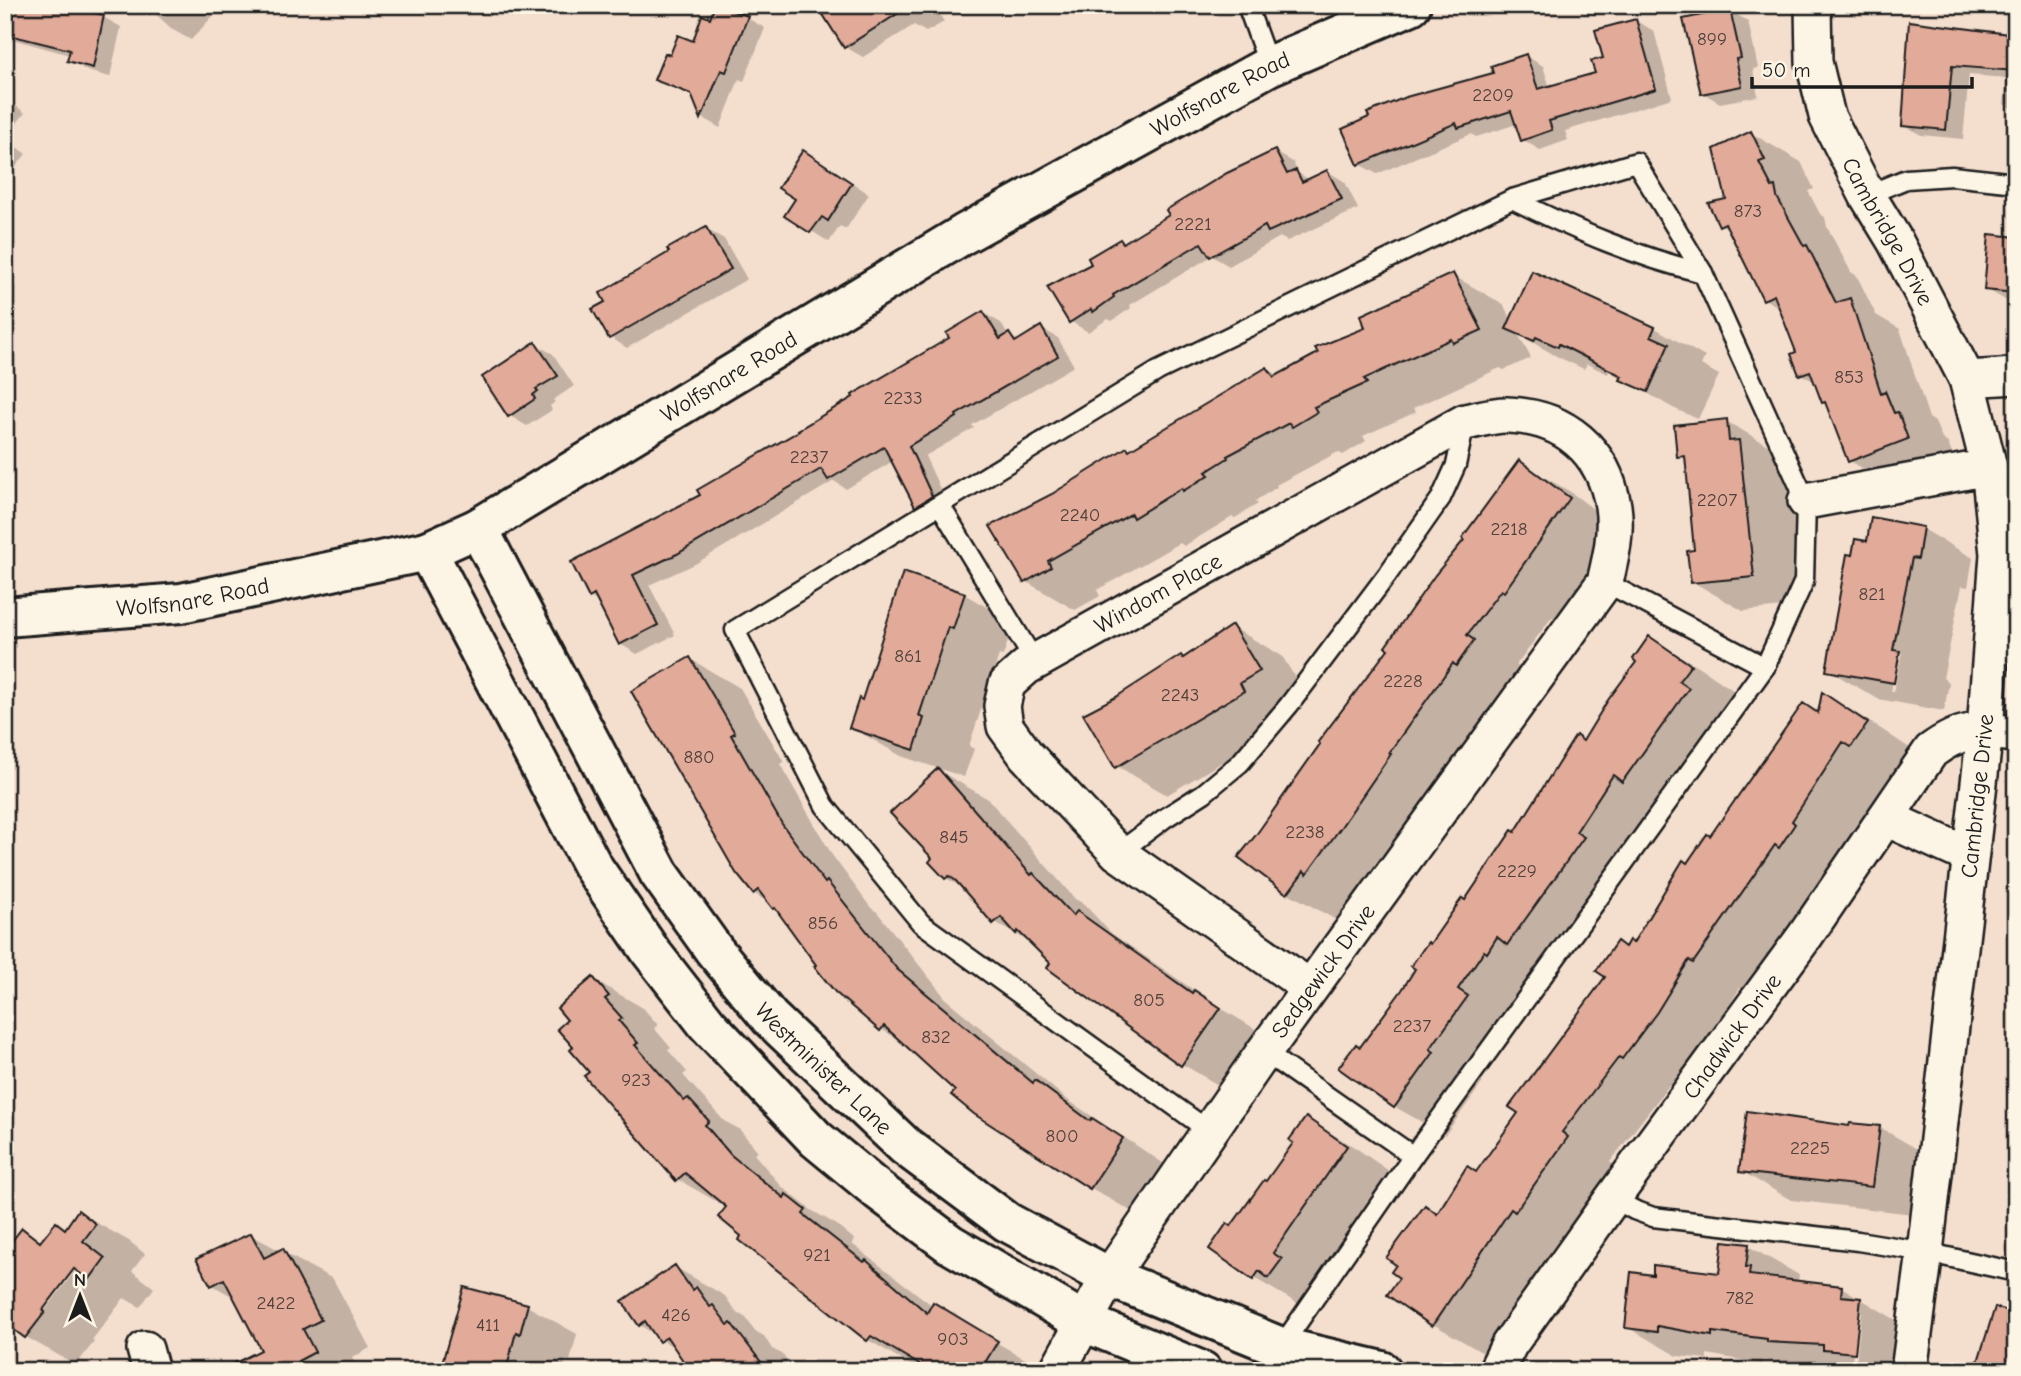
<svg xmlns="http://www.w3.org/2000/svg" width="2021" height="1376" font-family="'Comic Neue',sans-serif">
<rect width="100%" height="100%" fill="#f4dece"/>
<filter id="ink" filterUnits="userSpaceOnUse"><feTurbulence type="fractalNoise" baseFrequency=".0143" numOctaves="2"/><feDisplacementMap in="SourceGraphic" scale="14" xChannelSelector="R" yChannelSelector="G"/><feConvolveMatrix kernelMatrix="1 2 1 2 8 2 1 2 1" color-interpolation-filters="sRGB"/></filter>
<g filter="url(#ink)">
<g fill="#0003" fill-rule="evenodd">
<path d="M5,5L103,17L121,27L110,77L87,71L69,60L70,55L5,37Z"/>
<path d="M146,5H223L191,40L173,30Z"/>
<path d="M819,5H934L944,22L926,32L914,25L863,57L845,47Z"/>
<path d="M1730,11L1748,21L1758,68L1753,69L1758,96L1720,103L1703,93Z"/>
<path d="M747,18L765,28L744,81L739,79L720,128L703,118L695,97L656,79L671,57L694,43L710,21Z"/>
<path d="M1636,21L1654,31L1672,98L1565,131L1568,140L1540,150L1523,140L1517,124L1476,137L1471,134L1377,174L1359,164L1526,56L1543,66L1550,88L1597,75L1605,59Z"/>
<path d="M1911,23L2016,36V111L2004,104L2007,78L1969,75L1963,139L1921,135L1904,125Z"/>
<path d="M5,97L25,113L5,138Z"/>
<path d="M1751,133L1801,162L1814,189L1808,191L1820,214L1825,217L1827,227L1851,272L1857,276L1876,315L1900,329L1929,418L1935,422L1942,439L1948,443L1957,467L1900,490L1850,461L1828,404L1824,402L1817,383L1800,374L1798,353L1781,308L1764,299L1730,230L1720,224Z"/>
<path d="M5,139L26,154L7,178L5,177Z"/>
<path d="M1275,152L1293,162L1298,173L1310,180L1327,171L1345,182L1358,209L1287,241L1280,237L1229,266L1212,256L1130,305L1131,308L1112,321L1108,319L1088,332L1070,321L1093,264L1120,241L1125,244Z"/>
<path d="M821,162L869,194L846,229L840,226L829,242L786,215Z"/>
<path d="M2013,227H2016V306L1986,289L2012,238Z"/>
<path d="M706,229L724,239L747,279L627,348L610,337L608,302Z"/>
<path d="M1533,273L1655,328L1705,357L1701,365L1719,375L1698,419L1673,408L1609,371L1608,374L1587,364L1584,369L1558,357L1518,334L1531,358L1504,370L1500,368L1413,408L1416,412L1363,436L1366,441L1343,455L1338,452L1276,485L1277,487L1255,501L1258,504L1235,518L1232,517L1184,546L1180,543L1097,590L1100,596L1075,610L1025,581L1131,451L1267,369L1280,376L1367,329L1452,275L1503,304L1512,321Z"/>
<path d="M983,313L1001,323L1008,336L1020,341L1041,328L1058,338L1074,366L972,425L974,428L925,456L948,506L934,515L916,505L893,461L846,489L834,481L695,564L649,585L675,635L637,654L620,644L600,603L590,597L703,496L951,339Z"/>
<path d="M535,344L553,354L574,386L553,400L555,402L550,406L552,410L527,426L510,416L484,377Z"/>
<path d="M1726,421L1776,450L1778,465L1789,471L1804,605L1743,611L1693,582L1696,552L1687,460L1679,456Z"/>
<path d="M1519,463L1569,491L1619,528L1554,619L1552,617L1516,665L1523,670L1507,693L1503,691L1358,901L1338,921L1288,893L1241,857Z"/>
<path d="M1873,519L1923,529L1973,558L1968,587L1962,586L1943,678L1949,682L1944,711L1878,699L1828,670L1853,557L1868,543ZM1898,652H1902L1894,692H1891Z"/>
<path d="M964,594L1014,623L1003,656L999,655L969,746L974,749L964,777L901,756L851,727L863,702Z"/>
<path d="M1232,627L1282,656L1309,700L1289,712L1293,720L1167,795L1117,766L1185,659Z"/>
<path d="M1649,638L1699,667L1740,695L1625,862L1633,867L1558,972L1547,966L1517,1026L1479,1079L1483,1082L1445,1135L1395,1107L1361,1049L1403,991L1430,946L1584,742L1638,661Z"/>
<path d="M690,659L740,688L784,762L780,764L832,855L871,908L877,912L947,1000L1069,1101L1172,1169L1141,1217L1091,1188L975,1113L957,1091L905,1043L881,1029L819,965L780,911L754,893Z"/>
<path d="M1823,694L1872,723L1917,753L1902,775L1894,770L1841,851L1844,854L1830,876L1825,873L1744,990L1740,988L1707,1041L1673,1086L1670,1084L1610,1162L1617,1167L1566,1239L1561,1236L1483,1353L1433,1324L1438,1215L1477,1174L1520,1113L1626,949L1634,945L1687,865L1820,714Z"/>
<path d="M938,770L988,799L1075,899L1084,904L1111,933L1211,1002L1270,1038L1232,1093L1182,1064L1052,963L1036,946L995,922L966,890L946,878L935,858Z"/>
<path d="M593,979L643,1008L658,1025L654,1028L671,1048L668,1050L687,1072L683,1075L724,1121L739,1129L758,1151L754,1154L781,1186L811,1210L837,1225L855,1240L852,1244L933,1306L1046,1371H933L922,1364L918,1369L868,1340L799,1287L728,1208L677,1179L592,1072L576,1047L569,1020Z"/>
<path d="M1306,1119L1356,1148L1396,1176L1304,1307L1254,1278L1232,1228L1295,1142Z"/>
<path d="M1879,1127L1929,1156L1922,1215L1791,1200L1741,1171L1851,1128Z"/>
<path d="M2014,1134H2016V1222L2007,1217Z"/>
<path d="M79,1213L129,1241L145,1254L132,1271L154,1288L140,1307L124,1298L92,1340L94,1342L76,1365L26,1337L5,1321L22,1231L43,1242L66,1230ZM78,1261L81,1263L46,1309H41Z"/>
<path d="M251,1235L333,1279L370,1348L352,1358L359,1371H256L264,1351L237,1299L212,1285Z"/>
<path d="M1748,1246L1799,1275L1798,1282L1841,1287L1911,1329L1906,1371L1819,1370L1811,1366L1762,1360V1364L1707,1354V1359L1677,1356L1627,1327L1654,1277L1721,1275ZM1858,1310H1862L1856,1362H1852Z"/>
<path d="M675,1267L725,1296L736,1312L746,1318L755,1331L764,1336L772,1349L782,1354L795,1371H693L679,1351L640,1325Z"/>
<path d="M527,1306L577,1334L570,1361L566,1360L563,1371H446Z"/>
</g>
<g fill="#e2aa99" stroke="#1c1c1c" stroke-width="2">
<path d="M5,5H58L104,15L93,68L67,61L70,50L5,34Z"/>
<path d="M715,5L748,16L726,72L721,70L701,119L691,94L654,80L665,53L670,55L678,35L693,41L702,15L710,18Z"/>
<path d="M817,5H911L844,48Z"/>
<path d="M1730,9L1741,58L1736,59L1742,86L1701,94L1683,19Z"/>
<path d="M1636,19L1656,89L1549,121L1552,130L1521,141L1511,111L1458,128L1456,123L1358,165L1342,129L1369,117L1367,113L1406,97L1493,73L1491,66L1526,54L1538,89L1595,73L1591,61L1603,58L1595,30Z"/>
<path d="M1909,21L2016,35V71L1952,66L1946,130L1902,126Z"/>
<path d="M1751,131L1765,160L1759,162L1772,187L1775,186L1777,197L1804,246L1807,245L1836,303L1850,298L1881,393L1885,391L1894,413L1898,412L1908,439L1848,462L1825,402L1822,403L1810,371L1799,375L1791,354L1796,352L1774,295L1763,300L1725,223L1719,226L1708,203L1726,199L1714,149Z"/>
<path d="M803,150L852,183L828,221L822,217L810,233L784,216L795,199L778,188Z"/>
<path d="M1275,150L1287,174L1296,170L1302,182L1327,170L1342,199L1268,232L1265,226L1210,257L1201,243L1113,295L1114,297L1093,312L1091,309L1069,323L1047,287L1091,264L1088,258L1120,239L1123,243L1169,215L1166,210L1227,173Z"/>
<path d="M706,227L731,269L609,339L592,309L605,302L600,293L669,252L667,249Z"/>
<path d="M1989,234L2016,237V293L1984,290Z"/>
<path d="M1532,271L1655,327L1651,336L1669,344L1648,392L1620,380L1622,376L1559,344L1558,347L1536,337L1534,341L1506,329Z"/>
<path d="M1453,273L1482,330L1453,343L1451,339L1364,379L1367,383L1314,407L1317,412L1292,427L1289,423L1227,456L1228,458L1206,472L1209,475L1183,491L1182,488L1133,518L1131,514L1048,561L1051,567L1024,583L990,526L1052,494L1127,447L1129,450L1267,367L1274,377L1318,353L1315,348L1365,328L1361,315Z"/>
<path d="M983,311L1000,339L1009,333L1015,342L1041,326L1058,356L956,415L957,417L909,446L932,496L915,507L884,447L828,480L821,469L677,554L633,575L658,625L619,645L594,595L589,598L571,562L700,495L697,490L799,431L798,430L853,397L852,395L949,338L946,333Z"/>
<path d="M535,342L558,376L536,389L538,391L533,395L535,399L508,417L482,377Z"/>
<path d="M1727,419L1729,441L1739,440L1754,577L1691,583L1687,551L1694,550L1685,456L1677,457L1674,425Z"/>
<path d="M1519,460L1570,498L1504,592L1501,590L1467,635L1474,640L1456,666L1453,663L1389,753L1391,754L1341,827L1307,874L1304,871L1287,894L1238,857L1256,835L1320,744L1318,742L1388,649L1385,647L1435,575L1464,540L1462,538Z"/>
<path d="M1871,517L1923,527L1918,559L1912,558L1893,650L1900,651L1894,683L1826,671L1847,554L1852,555L1855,539L1867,541Z"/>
<path d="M903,572L965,593L953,629L948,627L919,716L924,718L914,750L849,728L859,698L862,700Z"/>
<path d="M1232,625L1260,671L1240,683L1244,691L1115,768L1083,714L1116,697L1181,655L1183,658Z"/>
<path d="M1649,636L1691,665L1679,681L1689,688L1622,782L1613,775L1576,832L1584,837L1507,945L1497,937L1487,953L1484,951L1458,989L1468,996L1430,1049L1434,1052L1394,1108L1338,1068L1356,1044L1360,1047L1402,990L1415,969L1411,966L1428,942L1430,944L1462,898L1465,900L1512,830L1515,832L1576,735L1583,741L1608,700L1636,662L1633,659Z"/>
<path d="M690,657L735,733L731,735L782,824L825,883L827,881L897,969L1033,1083L1035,1080L1090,1121L1092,1118L1123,1138L1090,1189L974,1114L951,1095L955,1091L884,1026L880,1031L835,992L814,966L816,965L775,908L773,909L758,890L753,894L736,873L631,691Z"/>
<path d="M1822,692L1868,723L1851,747L1843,742L1792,821L1795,824L1779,848L1775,845L1693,963L1689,960L1657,1012L1622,1059L1619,1057L1562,1132L1568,1137L1515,1212L1511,1209L1432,1326L1387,1295L1399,1278L1391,1272L1396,1265L1386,1258L1425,1205L1437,1214L1467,1166L1476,1172L1518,1113L1509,1107L1605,977L1596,971L1617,941L1625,947L1629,940L1633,943L1683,860L1687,863L1707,834L1710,836L1803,703L1818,713Z"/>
<path d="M938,768L1031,875L1033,873L1073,916L1077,911L1192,993L1194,990L1221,1008L1181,1066L1047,968L1050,963L1018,931L1016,934L1001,917L993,924L956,881L949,876L945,879L929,862L932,858L890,813Z"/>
<path d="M593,977L609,996L605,999L622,1018L619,1021L638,1043L635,1045L684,1101L688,1098L709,1121L705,1125L731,1155L784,1198L786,1194L806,1210L803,1214L864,1262L866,1260L927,1313L933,1302L998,1341L980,1371H930L871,1336L867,1341L739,1240L741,1236L718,1217L726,1207L685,1173L676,1181L584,1076L589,1072L570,1050L573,1047L557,1029L567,1020L557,1008Z"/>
<path d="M1747,1111L1849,1126L1850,1123L1880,1126L1872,1187L1739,1172Z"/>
<path d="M1306,1117L1347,1146L1273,1253L1282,1259L1268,1278L1259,1271L1253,1280L1209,1249L1227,1223L1231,1226L1264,1180L1266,1181L1293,1143L1289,1140Z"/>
<path d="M78,1210L96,1224L83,1241L105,1258L89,1280L74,1269L43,1310L45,1312L25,1338L5,1323V1250L22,1228L40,1242L56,1222L65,1229Z"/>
<path d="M251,1233L264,1258L283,1248L321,1320L303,1329L315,1352L298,1361L303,1371H219L261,1350L224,1279L211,1286L196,1259Z"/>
<path d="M1723,1241L1749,1244L1746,1267H1750L1749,1275L1842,1286L1841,1296L1861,1298L1855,1353L1823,1350V1345L1767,1342V1339L1712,1332V1336L1657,1326V1332L1625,1328L1631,1272L1653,1275V1265L1719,1273Z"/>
<path d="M675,1265L692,1290L696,1287L710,1307L713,1305L728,1325L731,1323L768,1371H690L667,1337L659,1342L645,1321L639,1326L622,1301Z"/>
<path d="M464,1287L528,1304L520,1334L516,1332L506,1371H444L446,1364L442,1363Z"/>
<path d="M1995,1307L2016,1314V1371H1975Z"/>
</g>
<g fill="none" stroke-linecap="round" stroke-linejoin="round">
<defs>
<g id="lane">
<path d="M1247,5L1269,66"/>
<path d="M1867,195L1906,179L1952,176L2016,183"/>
<path d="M1512,199C1575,230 1634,256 1703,273"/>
<path d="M940,505L1035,662"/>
<path d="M1605,582L1765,667"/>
<path d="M1118,853L1165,818L1204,793L1240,763L1289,705L1387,575L1441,498L1456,465L1465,423"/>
<path d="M1264,1052L1413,1156"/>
<path d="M1209,1131L921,923L825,806L735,630L1158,371L1512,199L1636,162L1703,273L1806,501L1804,581L1765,667L1413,1156L1281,1347"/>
<path d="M1613,1198L1634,1210L1653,1217L1858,1241L1925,1252L2016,1272"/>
</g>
<g id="street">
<path id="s1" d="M1813,5L1814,62L1827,116L1867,195L1895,241L1967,379L1989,467L1998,554L1985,731L1925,1252L1909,1371"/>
<path d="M1967,379L2016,376"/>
<path d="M1806,501L1989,467"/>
<path d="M1886,818L1970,856"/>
<path d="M145,1349L151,1371"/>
<path id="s2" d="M1057,1371L1109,1277L1264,1052L1605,582C1611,557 1617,532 1613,506C1604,450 1564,417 1508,415C1494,414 1478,420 1465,422L1026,667L1007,684L1002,706L1005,726L1026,755L1118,853L1309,987"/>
<path id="s3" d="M1496,1371L1509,1345L1613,1198L1805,936L1931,751C1964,727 1977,730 2016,734"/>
</g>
<g id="secondary">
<path id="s4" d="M478,528L659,873L714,950L770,1018L905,1146L1007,1222L1109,1277L1281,1347L1382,1371"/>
<path d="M427,551L593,867L651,952L708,1025L816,1139L879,1191L950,1244L1084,1322L1202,1371"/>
<path id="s5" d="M5,617L181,603L427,551L478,528L964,234L1269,66L1411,5"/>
</g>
</defs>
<use href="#lane" stroke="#1c1c1c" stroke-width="23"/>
<use href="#street" stroke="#1c1c1c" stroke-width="40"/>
<use href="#secondary" stroke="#1c1c1c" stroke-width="44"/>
<use href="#lane" stroke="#fcf5e5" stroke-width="18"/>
<use href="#street" stroke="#fcf5e5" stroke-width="35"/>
<use href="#secondary" stroke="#fcf5e5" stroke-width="38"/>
</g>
</g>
<g text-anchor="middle" stroke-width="7" stroke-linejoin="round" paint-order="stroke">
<g font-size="19" fill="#4e403b">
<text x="1712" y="45">899</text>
<text x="1493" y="101">2209</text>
<text x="1748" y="217">873</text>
<text x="1193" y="230">2221</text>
<text x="1849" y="383">853</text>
<text x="903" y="404">2233</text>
<text x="809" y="463">2237</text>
<text x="1717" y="506">2207</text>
<text x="1080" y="521">2240</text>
<text x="1509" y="535">2218</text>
<text x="1872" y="600">821</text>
<text x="908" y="662">861</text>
<text x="1403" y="687">2228</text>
<text x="1180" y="701">2243</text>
<text x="699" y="763">880</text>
<text x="1305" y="838">2238</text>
<text x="954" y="843">845</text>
<text x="1517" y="877">2229</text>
<text x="823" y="929">856</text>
<text x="1149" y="1006">805</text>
<text x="1412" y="1032">2237</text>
<text x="936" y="1043">832</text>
<text x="636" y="1086">923</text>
<text x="1062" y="1142">800</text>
<text x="1810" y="1154">2225</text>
<text x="817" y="1261">921</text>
<text x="1740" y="1304">782</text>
<text x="276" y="1309">2422</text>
<text x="676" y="1321">426</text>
<text x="488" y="1331">411</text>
<text x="953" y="1345">903</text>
</g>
<g font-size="23" fill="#1c1c1c" stroke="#fcf5e5">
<text dy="8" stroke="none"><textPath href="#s5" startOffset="1344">Wolfsnare Road</textPath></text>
<text dy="8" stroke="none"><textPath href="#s1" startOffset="243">Cambridge Drive</textPath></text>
<text dy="8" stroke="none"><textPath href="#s5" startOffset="777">Wolfsnare Road</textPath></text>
<text transform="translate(1158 593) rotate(-29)" y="8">Windom Place</text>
<text dy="8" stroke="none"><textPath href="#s5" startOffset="189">Wolfsnare Road</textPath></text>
<text transform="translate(1977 796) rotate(-84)" y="8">Cambridge Drive</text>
<text dy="8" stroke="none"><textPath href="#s2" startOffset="481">Sedgewick Drive</textPath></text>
<text dy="8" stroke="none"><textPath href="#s3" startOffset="410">Chadwick Drive</textPath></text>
<text dy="8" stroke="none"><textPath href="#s4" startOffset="646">Westminister Lane</textPath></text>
</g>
</g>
<rect width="2021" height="1376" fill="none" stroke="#fcf5e5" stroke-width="28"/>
<rect x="14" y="14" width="1993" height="1348" fill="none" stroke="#1c1c1c" stroke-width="2.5" filter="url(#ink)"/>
<g transform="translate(80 1296)" stroke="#fcf5e5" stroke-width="5" paint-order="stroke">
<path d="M0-5L12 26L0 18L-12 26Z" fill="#1c1c1c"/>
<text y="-10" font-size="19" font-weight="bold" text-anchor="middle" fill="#1c1c1c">N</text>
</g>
<path d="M1752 77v10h220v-10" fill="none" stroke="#1c1c1c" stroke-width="3.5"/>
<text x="1762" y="77" font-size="21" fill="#1c1c1c" stroke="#fcf5e5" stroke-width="5" paint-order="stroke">50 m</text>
</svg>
